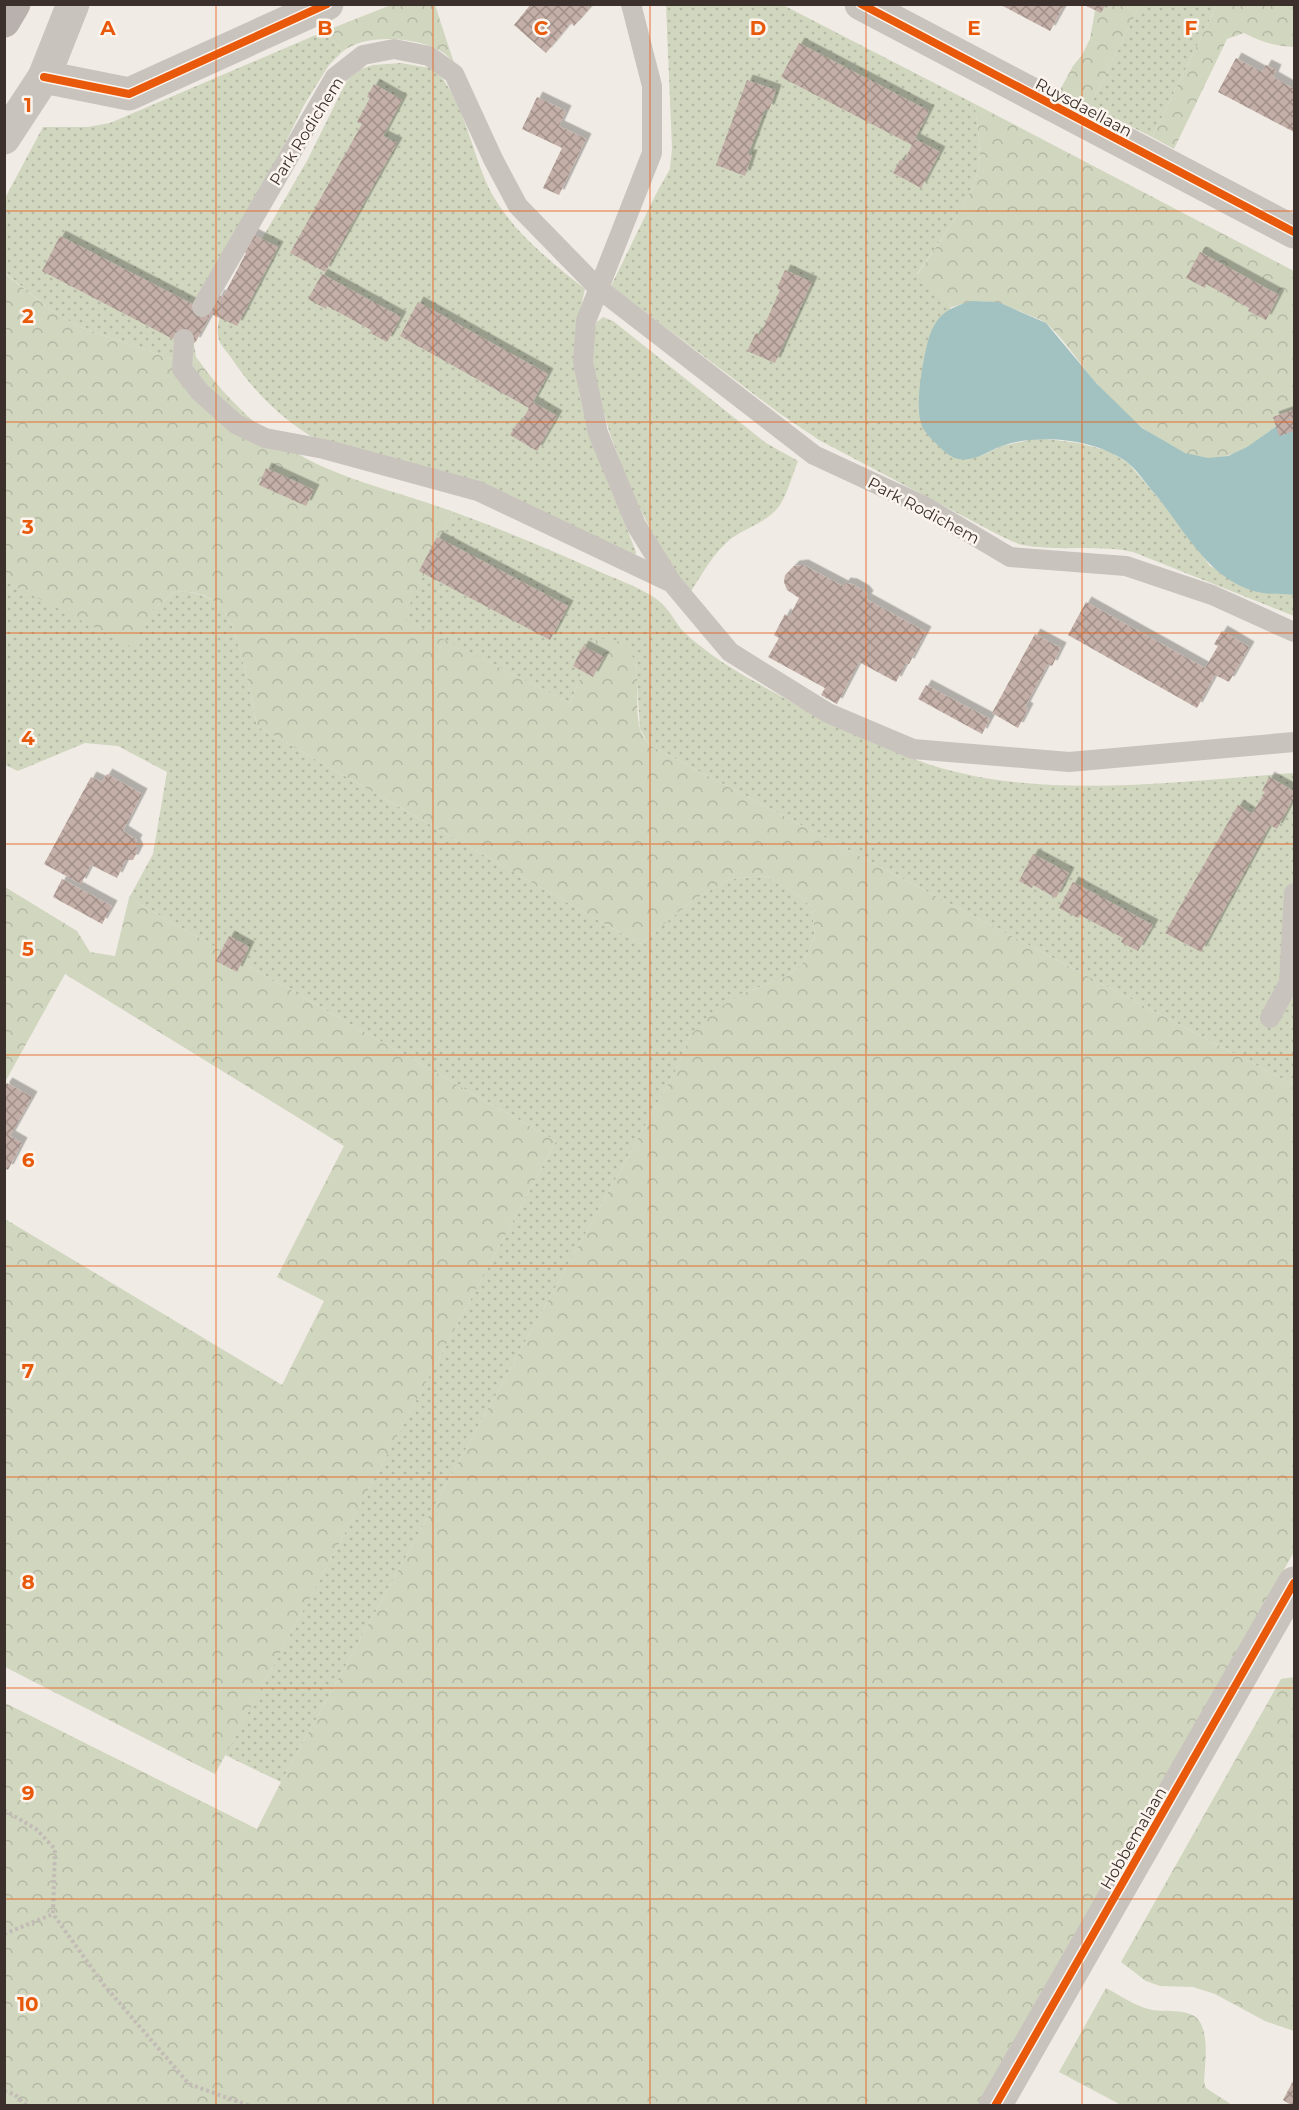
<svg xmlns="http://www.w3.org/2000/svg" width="1299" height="2110" font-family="Montserrat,sans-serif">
<defs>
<pattern id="green-dots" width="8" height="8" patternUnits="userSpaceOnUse" patternTransform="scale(1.5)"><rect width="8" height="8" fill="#d1d6bf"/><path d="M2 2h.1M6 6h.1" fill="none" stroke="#b4b8a4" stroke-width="1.8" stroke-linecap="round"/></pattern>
<pattern id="forest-crowns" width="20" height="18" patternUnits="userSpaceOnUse" patternTransform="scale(1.5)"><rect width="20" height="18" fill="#d1d6bf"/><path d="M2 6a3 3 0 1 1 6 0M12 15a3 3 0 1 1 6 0" fill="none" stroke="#b4b8a4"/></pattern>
<pattern id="building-cross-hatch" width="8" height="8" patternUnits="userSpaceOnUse" patternTransform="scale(1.5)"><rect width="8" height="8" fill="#c3afa7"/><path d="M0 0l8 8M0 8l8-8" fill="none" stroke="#a08f88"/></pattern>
<filter id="shadow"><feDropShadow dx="5.5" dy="-5.5" stdDeviation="0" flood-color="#0004"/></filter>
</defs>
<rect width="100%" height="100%" fill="#f0ebe5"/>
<g fill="url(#green-dots)">
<path d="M666,5H783L975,104C977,126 983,153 977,174C970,202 934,249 917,274L952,307L950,308L981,456L1002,446L1039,438L1078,443L1109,451L1129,464L1171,513L1210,566L1261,592L1294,595V616L1133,552C1097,544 1060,552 1023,545C1014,543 1005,538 997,534L819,440L779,413L611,286L656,194L670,169L672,148Z"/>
<path d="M1140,5H1217L1152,137L1090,106Z"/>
<path d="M325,31L342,52L329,65L304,105L192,331L196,357L199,361L184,363L77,326L50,309L5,273L4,200L43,127H88L110,123Z"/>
<path d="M401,63L435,69C462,100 469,139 484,177C502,223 547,259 585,289C580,312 574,335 575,358C578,424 613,491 636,552L635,560L582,535L330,448C287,423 260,400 232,359C228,353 221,346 219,340C216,329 219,319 222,308L308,159L346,82L358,70L373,65Z"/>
<path d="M603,317L613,321L766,443L798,461C792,476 788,492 780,505C767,524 742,528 726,543C711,557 701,576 690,593L657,542L634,497L610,434L594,379L591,347L596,323Z"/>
<path d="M454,512C503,530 551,550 598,571C616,579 636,586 652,596C668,606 671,616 682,630C688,636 696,643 703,648C725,666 752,680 777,694C825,721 877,747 931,765C1044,801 1178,781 1294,773V1085L649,745L640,729L636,665L596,639L570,703L402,619Z"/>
<path d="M5,581L36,596L154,609L176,591C193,592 206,594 219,605C238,621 252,700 257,726L640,944L693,900L730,879L765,876L796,894L812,907L815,936L804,962L786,977L741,994L690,1036L676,1070L281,1782L225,1755L556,1141L129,898L153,854L167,772L118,746L85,743L18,771L5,765Z"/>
</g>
<g fill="url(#forest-crowns)">
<path d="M391,5H435L454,63C451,60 448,56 444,53C421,37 365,32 342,52L325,31Z"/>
<path d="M1096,5H1140L1090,106L1060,90L1073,66L1082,55L1090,39Z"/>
<path d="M1217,5H1294V47C1275,46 1261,42 1244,33L1227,39L1174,149L1152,137Z"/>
<path d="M975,104L1294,271V414C1274,429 1254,447 1229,455C1182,472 1125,415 1096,383C1080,364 1065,340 1047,324C1041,319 1033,317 1026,314C998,301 983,297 952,307L917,275C934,249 970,202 977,174C983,153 977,126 975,104Z"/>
<path d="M4,273L50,309L77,326L184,363L199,361C226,399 266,437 307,459C353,483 406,494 454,512L403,619L570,703L596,639C655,635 630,695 640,729C641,734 646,740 649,745L1294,1085V1552L979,2105H5V1703L257,1829L281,1782L676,1070L690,1036L713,1012L741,994L786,977L804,962L815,936L812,907L796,894L765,876L730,879L693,900L640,944L257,726C252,700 238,621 219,605C205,593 194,592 176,591L154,609L132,647L5,581Z"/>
<path d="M5,887L77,931L90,952L115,956L129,898L556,1141L215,1774L5,1667V1219L282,1385L324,1301L277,1277L344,1146L65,974L5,1082Z"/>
<path d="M1294,1677V2031L1265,2021L1215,1994L1193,1987L1160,1986L1146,1981L1121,1962L1281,1679Z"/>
<path d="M1106,1988C1121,1996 1135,2006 1152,2010C1166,2012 1192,2008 1200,2022C1209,2038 1205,2064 1204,2082L1206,2088L1232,2105H1121L1059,2072Z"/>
</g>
<path fill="#a1c2c1" d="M972,301L998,302L1046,323L1097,384L1142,428L1185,453L1208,458L1228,456L1247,447L1294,414V595C1284,594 1273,594 1263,593C1210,584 1186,531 1155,494C1146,484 1138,471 1128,463C1097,439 1038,433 1002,446C988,451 974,462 959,459C952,458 944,452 940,447C933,441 926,434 922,426C914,407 923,361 928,341C936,314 948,308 972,301Z"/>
<g fill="url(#building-cross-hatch)" filter="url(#shadow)">
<path d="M531,4H585L590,8L574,26L571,23L546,53L514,25Z"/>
<path d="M999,4H1065L1050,31Z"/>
<path d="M1082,4H1106L1101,13Z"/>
<path d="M799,43L929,111L915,139L940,152L921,188L893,173L900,160L904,161L912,145L781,77Z"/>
<path d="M1236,58L1262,72L1266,65L1276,70L1273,77L1294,89V132L1218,92Z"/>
<path d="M747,80L776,90L769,110L765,109L748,155H752L745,176L716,165Z"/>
<path d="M374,84L402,100L383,136L397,143L325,272L290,253L362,124L357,122L370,98L367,97Z"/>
<path d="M537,97L566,111L559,126L586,139L559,195L543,188L562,148L522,129Z"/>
<path d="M250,233L278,247L237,326L211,314L195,343L176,332L173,339L42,271L60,236L210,313L219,295L223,297L246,253L242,251Z"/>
<path d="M1200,252L1279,295L1266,320L1248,311L1249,308L1206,284L1205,288L1186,278Z"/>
<path d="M785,270L812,282L775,363L747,351L756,333L760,335L780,290L777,288Z"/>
<path d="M322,274L401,317L387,342L370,333L371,330L327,306L326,309L308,299Z"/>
<path d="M418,302L548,374L533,402L557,416L537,451L510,435L517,423L520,424L529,408L400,336Z"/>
<path d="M1293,410L1294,431L1279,436L1273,417Z"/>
<path d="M266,468L314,490L306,506L259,485Z"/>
<path d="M437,537L568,606L550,640L419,571Z"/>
<path d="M803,565L843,586L845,583L852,584L864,591L868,596L866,599L926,632L909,664L906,663L896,682L859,662L837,704L821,695L825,688L768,657L779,638L774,635L785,614L789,617L799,598L787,590L784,582L785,575L794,566Z"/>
<path d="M1086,602L1205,668L1218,646L1214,644L1222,631L1249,647L1229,682L1215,675L1197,708L1068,635Z"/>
<path d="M1035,634L1061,648L1052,666L1048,664L1025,707L1028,709L1018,728L992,713Z"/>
<path d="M583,646L604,657L593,677L573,666Z"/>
<path d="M926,685L990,719L982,734L918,699Z"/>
<path d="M107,774L142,794L123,831L137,840L135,844L138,850L133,860H126L117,878L91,865L81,884L44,864L91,777L102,782Z"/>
<path d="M1269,777L1294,791V797L1277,829L1270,825L1201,952L1165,933L1238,805L1252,814L1265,792L1262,791Z"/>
<path d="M1033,854L1069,873L1056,898L1033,885L1032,888L1019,881Z"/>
<path d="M62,879L112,906L102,924L53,897Z"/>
<path d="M1073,882L1153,925L1138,951L1121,942L1123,938L1080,915L1078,918L1059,908Z"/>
<path d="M229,936L249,947L237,972L216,961Z"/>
<path d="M7,1083L32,1097L10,1136L22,1143L8,1170L4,1168V1087Z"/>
<path d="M1294,2079V2106H1293L1283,2100Z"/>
</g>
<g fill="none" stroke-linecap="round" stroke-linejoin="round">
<g stroke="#c2bbb6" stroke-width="4" stroke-dasharray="3 3" stroke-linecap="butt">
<path d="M4,1810L36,1829L55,1849L53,1914L104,1985L189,2084L250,2106"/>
<path d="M4,1934L53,1914"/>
<path d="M4,2091L14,2094L27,2106"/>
</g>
<g stroke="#c9c3be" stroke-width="20">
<path d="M631,4L652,86V153L586,321L583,362L598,433L636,525L672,583"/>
<path d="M202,307L335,77L363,55L394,49L429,56L454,74L493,159L518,206L598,288L814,455L924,506L1010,557L1126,566L1212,595L1294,632"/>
<path d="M184,339L182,369L200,392L236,424L265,438L324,449L478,491L672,583L730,652L828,713L913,749L1069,762L1294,742"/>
<path d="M1270,1018L1289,983L1294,893"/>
</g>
<g stroke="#c9c3be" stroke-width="33">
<path d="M861,4L1294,232"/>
<path d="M44,77L129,94L327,4"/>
<path d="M4,138L44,77L73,4"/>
<path d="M995,2106L1294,1583"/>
</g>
<path stroke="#b8b1ad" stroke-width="33" d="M4,21L14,4"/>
<defs>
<g id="cycleway">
<path d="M861,4L1294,232"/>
<path d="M44,77L129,94L327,4"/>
<path d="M995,2106L1294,1583"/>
</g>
</defs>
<use href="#cycleway" stroke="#fbf5ee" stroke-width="11"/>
<use href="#cycleway" stroke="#e8590c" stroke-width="8"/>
</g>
<path fill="none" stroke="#e8590c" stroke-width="1.5" stroke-opacity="0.55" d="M216,4V2106M433,4V2106M650,4V2106M866,4V2106M1082,4V2106M4,211H1294M4,422H1294M4,633H1294M4,844H1294M4,1055H1294M4,1266H1294M4,1477H1294M4,1688H1294M4,1899H1294"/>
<g text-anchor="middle" stroke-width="5" stroke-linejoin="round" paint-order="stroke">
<g font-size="16" fill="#3b302b" stroke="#fbf5ee">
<text transform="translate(1084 107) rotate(28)" y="6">Ruysdaellaan</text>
<text transform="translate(306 131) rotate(-58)" y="6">Park Rodichem</text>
<text transform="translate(924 510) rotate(28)" y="6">Park Rodichem</text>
<text transform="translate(1133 1838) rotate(-60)" y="6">Hobbemalaan</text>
</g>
</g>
<g font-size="20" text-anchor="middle" font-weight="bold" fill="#e8590c" stroke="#fbf5ee" stroke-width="5" stroke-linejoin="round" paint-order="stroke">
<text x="108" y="35">A</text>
<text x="325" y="35">B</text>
<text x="541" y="35">C</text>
<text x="758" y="35">D</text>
<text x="974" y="35">E</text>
<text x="1191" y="35">F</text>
<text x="28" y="112">1</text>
<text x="28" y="323">2</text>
<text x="28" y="534">3</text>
<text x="28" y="745">4</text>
<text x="28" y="956">5</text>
<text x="28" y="1167">6</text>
<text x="28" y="1378">7</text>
<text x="28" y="1589">8</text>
<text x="28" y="1800">9</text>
<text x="28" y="2011">10</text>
</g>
<rect width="1299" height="2110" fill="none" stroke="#3b302b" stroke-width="12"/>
</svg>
